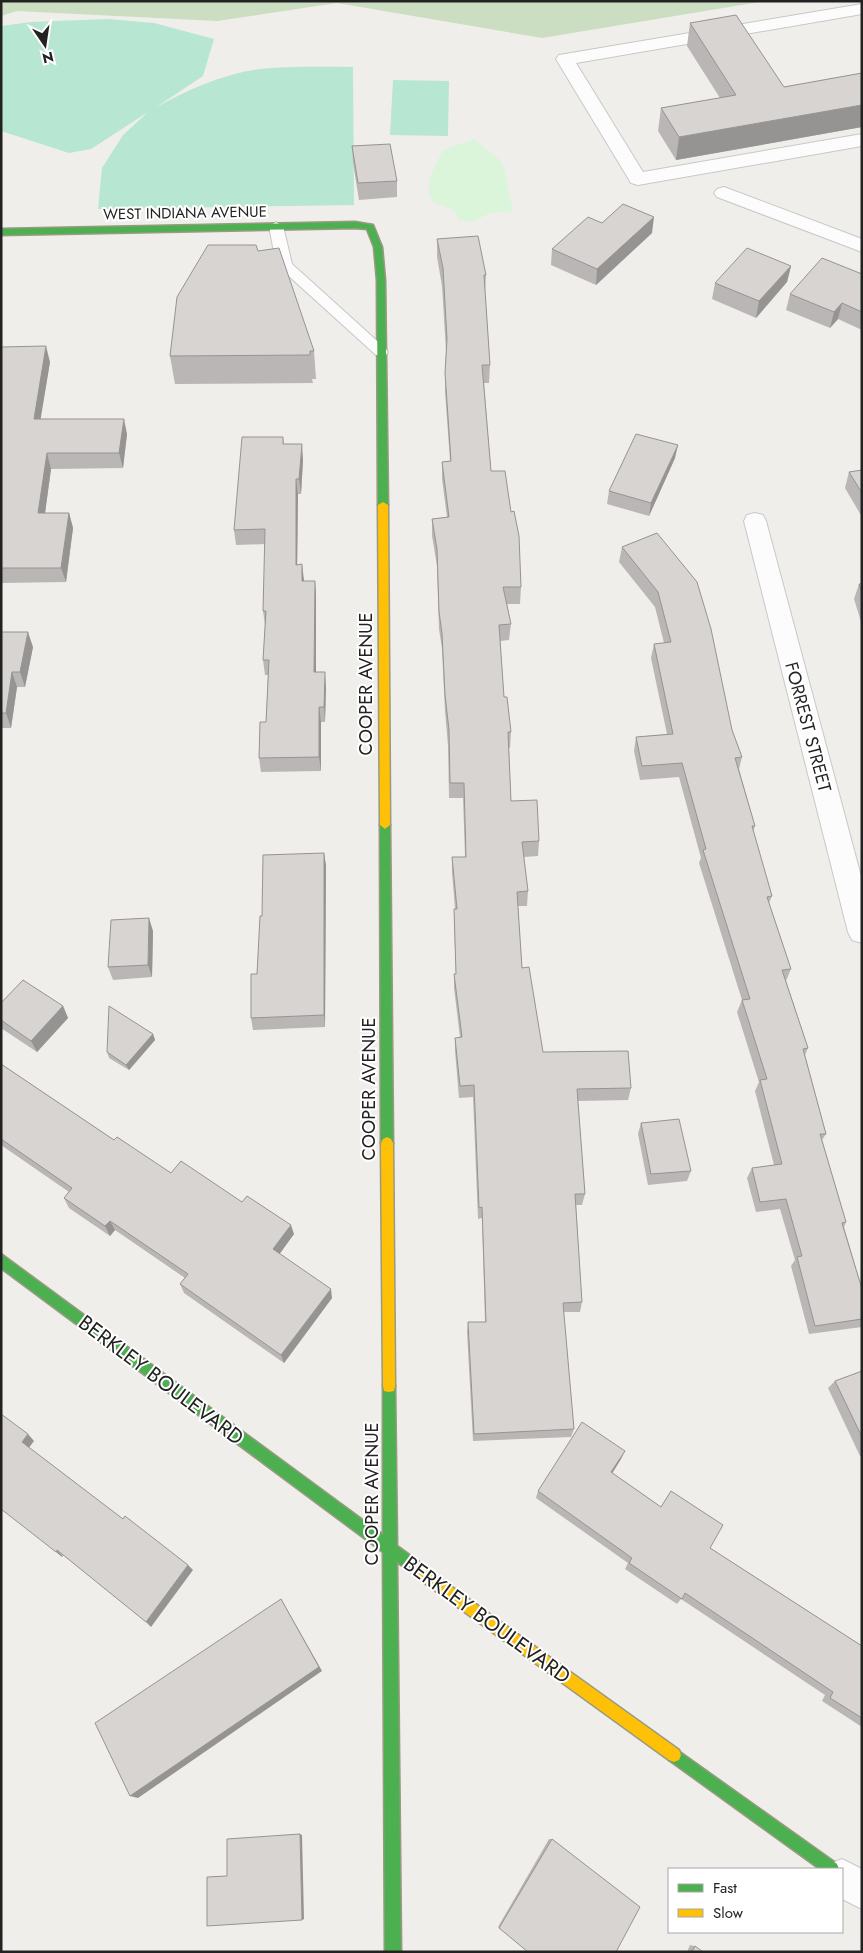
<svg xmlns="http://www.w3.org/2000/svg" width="863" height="1953" font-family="Jost,sans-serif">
<rect width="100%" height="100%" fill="#f0eeeb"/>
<path fill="#cbdec1" d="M1,1H766L542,38L337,3L217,21L17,11L1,16Z"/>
<path fill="#daf5da" d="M474,139L500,160L504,168L513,211L490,213L472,222L459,220L454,210L433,202C422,183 435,168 443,150Z"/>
<g fill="#b7e6d2">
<path d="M108,19L154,23L214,39L203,76L155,108C187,90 223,74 260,69C291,66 323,67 353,67L354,205L98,209L102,168L123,135L148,112L91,149L69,153L1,131V26L31,22Z"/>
<path d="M393,80L449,81L448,136L390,135Z"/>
</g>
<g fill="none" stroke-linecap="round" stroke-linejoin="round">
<defs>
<path id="lane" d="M276,222L283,226L292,264L386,349L388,352L386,355H376L281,269L273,247L269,226Z"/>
<g id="street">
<path d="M862,4V14L576,63L643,172L862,134V146L638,185L631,183L556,59L559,55L565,54Z"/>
<path d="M724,187L862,239V252L717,197L714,193L717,189Z"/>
<path d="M755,513L763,515L766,521L862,880V943L852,940L848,932L744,521L747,515Z"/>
<path d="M842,1859L862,1869V1909L842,1899V1869H827L829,1864Z"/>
</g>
<g id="fast">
<path d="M355,222L373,225L382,247L385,280L388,505L383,508L378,505L377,280L374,247L367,229L355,228L1,235V229Z"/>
<path d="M385,821L390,825L393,1143L391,1147L387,1149L383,1147L381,1143L380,825Z"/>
<path d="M1,1254L383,1535V1386L384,1381L389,1380L394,1381L395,1386L397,1546L429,1569L431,1574L429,1579L424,1581L397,1562L401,1952H385L383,1552L1,1268Z"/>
<path d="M674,1748L837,1864L839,1869H820L669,1760L667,1755L669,1750Z"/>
</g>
<g id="slow">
<path d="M383,502L388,505L390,825L385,829L380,825L378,505Z"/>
<path d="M387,1137L391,1139L393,1143L395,1386L394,1391L389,1392L384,1391L383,1386L381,1143L383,1139Z"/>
<path d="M424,1567L679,1750L681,1755L679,1760L674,1762L669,1760L419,1579L417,1574L419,1569Z"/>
</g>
</defs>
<use href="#lane" stroke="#c9c8c7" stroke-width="2"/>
<use href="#street" stroke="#c9c8c7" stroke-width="2"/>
<use href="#fast" stroke="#999a82" stroke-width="3"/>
<use href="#slow" stroke="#999a82" stroke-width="3"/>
<use href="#lane" fill="#fdfcfc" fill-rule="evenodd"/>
<use href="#street" fill="#fdfcfc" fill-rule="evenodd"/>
<use href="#fast" fill="#4caf50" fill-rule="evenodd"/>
<use href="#slow" fill="#ffc107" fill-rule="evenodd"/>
</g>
<g fill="#b9b6b5">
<path d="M690,23L784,87L862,73V127L676,160L658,131L661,108L720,98L687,46Z"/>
<path d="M352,146L397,181V197L359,200L353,163Z"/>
<path d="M602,223L652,233L596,285L551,265L552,249Z"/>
<path d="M437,239L486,275L485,293L490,365L489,383H484L491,471L521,587L520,604H507L511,624L509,640L500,641L504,697L511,732L510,748H509L511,801L539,841L538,856L524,857L528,891L527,906H518L522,968L543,1052L631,1088L628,1100L578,1101L585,1194L582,1205H576L582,1302L580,1312H563L574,1429L571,1437L473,1441L467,1332L468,1322H485L482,1218L478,1219L473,1097L459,1098L455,1051V1038L460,1037L454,988V974H456L454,923V909H455L452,872V857H465L463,798H449L448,746L445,711L442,649L439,629L437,566L432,536V519L447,517L442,479V462L450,461L445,391L446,351L442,286L437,257Z"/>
<path d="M258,251L314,351L316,379H312L313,383L175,384L170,356Z"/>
<path d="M791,266L787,282L756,318L712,299L715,283Z"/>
<path d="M862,274V330L838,319L830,328L786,310L790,294Z"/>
<path d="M1,347L50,362L40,419L127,434L123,468L51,469L45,513H69L73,528L66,582L1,583Z"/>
<path d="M283,437L284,444L303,460L301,494H298L297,565L304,581H315L316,596V672L326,687L325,722H321V771L261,772L259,758L266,722L268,675H265L263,660L265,625L263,611L265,544L236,545L234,530Z"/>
<path d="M675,458L649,516L607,504L609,491Z"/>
<path d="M862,470V517L845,488L849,472Z"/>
<path d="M657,533L732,730L742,757L739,769L755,826L753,832L772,896L769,903L791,969L786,981L808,1048L805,1055L826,1134L822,1140L846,1222L844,1227L862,1289V1327L809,1334L791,1266L795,1260L780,1209L756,1212L747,1178L752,1168L774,1165L755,1091L759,1082L737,1012L742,1000L699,863L701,858L679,777L640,780L634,751L636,737L667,734L651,658L654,644L664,643L655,607L619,562L622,547Z"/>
<path d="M859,584H862V625L854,599Z"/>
<path d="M1,632L33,647L25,687H17L11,728H1Z"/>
<path d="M324,853L326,866L325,1027L253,1030L251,1018L257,974L262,916Z"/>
<path d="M153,931L152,977L113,980L108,967Z"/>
<path d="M1,1003L63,1006L68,1018L37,1052L1,1028Z"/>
<path d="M153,1034L155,1040L129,1070L109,1058L107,1052Z"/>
<path d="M1,1064L114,1140L171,1173L242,1202L294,1234L279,1254L332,1298L284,1363L184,1293L180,1284L185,1278L115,1230L110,1236L69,1208L64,1198L69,1192L1,1145Z"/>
<path d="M641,1123L691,1171L687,1181L648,1185L638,1134Z"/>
<path d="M862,1371V1456H860L828,1388L835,1381Z"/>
<path d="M621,1459L612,1473L661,1507L671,1491L710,1548L862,1646V1727L822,1701L825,1695L681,1599L677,1604L625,1569L628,1563L536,1498L538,1491Z"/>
<path d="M549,1839H552L528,1952L498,1927Z"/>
<path d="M690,1945L695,1946L703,1952H687Z"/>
</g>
<g fill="#969493">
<path d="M862,105V127L676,160L679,137Z"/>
<path d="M654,217L652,233L596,285L597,269Z"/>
<path d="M791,266L787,282L756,318L759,301Z"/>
<path d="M842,303L838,319L830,328L834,312Z"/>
<path d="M46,346L50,362L38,435L34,419Z"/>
<path d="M124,419L127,434L123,468L119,453Z"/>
<path d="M302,444L303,460L301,494L299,479Z"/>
<path d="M678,445L675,458L649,516L651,503Z"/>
<path d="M47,453L51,469L43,528L38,513Z"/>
<path d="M296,479L298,494L297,580L296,565Z"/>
<path d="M69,513L73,528L66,582L61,568Z"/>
<path d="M302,564L304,580V597L302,581Z"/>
<path d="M315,581L316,596V687L314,672Z"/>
<path d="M28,632L33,647L25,687L20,672Z"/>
<path d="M12,672L17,687L11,728L6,713Z"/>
<path d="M325,672L326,687L325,722L324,707Z"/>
<path d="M319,707L321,722V771L319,757Z"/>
<path d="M324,853L326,866L325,1027L324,1015Z"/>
<path d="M149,918L153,931L152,977L148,965Z"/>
<path d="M63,1006L68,1018L37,1052L31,1041Z"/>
<path d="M153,1034L155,1040L129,1070L126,1065Z"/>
<path d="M110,1221L115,1230L110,1236L105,1226Z"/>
<path d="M291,1225L294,1234L276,1259L273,1249Z"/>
<path d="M331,1289L332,1298L284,1363L281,1355Z"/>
<path d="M28,1434L34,1441L28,1449L22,1442Z"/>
<path d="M625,1451L621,1459L608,1480L611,1472Z"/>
<path d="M57,1550L63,1556L62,1557L56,1552Z"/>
<path d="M188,1565L193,1570L151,1627L146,1622Z"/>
<path d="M281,1599L322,1671L138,1798L130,1796Z"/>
<path d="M300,1834L302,1835L304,1919L302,1920Z"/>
</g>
<g fill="#d7d4d2" stroke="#969493">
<path d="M736,15L784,87L862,73V105L679,137L661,108L736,95L690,23Z"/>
<path d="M390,144L397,181L358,183L352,146Z"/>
<path d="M623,204L654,217L597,269L552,249L588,217L602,223Z"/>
<path d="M478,236L486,275H484L490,365H482L491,471H505L511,512L514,511L519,536L521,587H503L511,624L499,625L504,697H507L511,732H508L511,801L537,800L539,841L522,842L528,891L517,892L522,968L529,967L543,1052L628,1051L631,1088L577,1089L585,1194H575L582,1302L563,1303L574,1429L474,1434L468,1322H486L482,1207L479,1208L474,1085L460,1086L455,1038L462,1037L454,974H456L454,909H457L452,857H466L464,783H450L449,730L445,695L442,633L439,612L437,549L432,519L449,517L442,462L451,461L445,373L447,339L443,268L437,239Z"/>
<path d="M208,245H256L258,251L279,248L314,351H310V355L170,356L177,297Z"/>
<path d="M747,248L791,266L759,301L715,283Z"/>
<path d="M822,258L862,274V312L842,303L834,312L790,294Z"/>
<path d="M46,346L34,419H124L119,453H47L38,513H69L61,568H1V347Z"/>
<path d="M636,434L678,445L651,503L609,491Z"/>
<path d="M242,437H283V444H302L299,479H296V565L302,564V581H315L314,672H325L324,707H319V757L259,758L260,722H266L269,660H263L266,611H263L265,529L234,530Z"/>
<path d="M862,470V493L849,472Z"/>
<path d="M657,533L697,582L711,629L732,730L742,757L735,758L755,826H752L772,896L767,897L791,969L782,970L808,1048L803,1049L826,1134H820L846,1222L842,1223L862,1289V1319L815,1326L797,1257L802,1256L786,1199L760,1202L752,1168L782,1164L760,1080L767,1079L742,1000L750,999L703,850L706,849L682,763L642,766L636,737L673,734L654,644L671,642L658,592L622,547Z"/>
<path d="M859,584H862V593Z"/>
<path d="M1,632H28L20,672H12L6,713H1Z"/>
<path d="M324,853V1015L251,1018V974H257L260,916H262L263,855Z"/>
<path d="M149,918L148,965L108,967L111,920Z"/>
<path d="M23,980L63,1006L31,1041L1,1020V1003Z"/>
<path d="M109,1006L153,1034L126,1065L107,1052Z"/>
<path d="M1,1064L114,1140L117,1137L171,1173L181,1161L242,1202L247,1196L291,1225L273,1249L331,1289L281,1355L180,1284L188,1274L110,1221L105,1226L64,1198L72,1188L1,1139Z"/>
<path d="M679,1119L691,1171L651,1174L641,1123Z"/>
<path d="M862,1371V1437L835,1381Z"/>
<path d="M1,1414L28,1434L22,1442L123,1519L125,1516L188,1565L146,1622L57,1550L56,1552L1,1509Z"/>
<path d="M582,1422L625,1451L611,1472L661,1507L671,1491L723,1525L710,1548L862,1646V1718L830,1698L833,1692L685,1593L682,1599L629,1563L632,1558L538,1491Z"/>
<path d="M281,1599L319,1667L130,1796L95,1723Z"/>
<path d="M300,1834L302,1920L207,1926V1877L227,1876V1839Z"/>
<path d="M552,1839L640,1907L616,1952H528L499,1928Z"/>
<path d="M695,1946L703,1952H692Z"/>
</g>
<g text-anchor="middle" stroke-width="4" stroke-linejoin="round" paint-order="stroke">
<g font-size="15" fill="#222" stroke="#fff">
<text transform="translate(185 213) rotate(-1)" y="5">WEST INDIANA AVENUE</text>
</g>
<g font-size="18" fill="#222" stroke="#fff">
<text transform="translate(366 684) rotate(-90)" y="6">COOPER AVENUE</text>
<text transform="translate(808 727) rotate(75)" y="6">FORREST STREET</text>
<text transform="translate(369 1089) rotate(-90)" y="6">COOPER AVENUE</text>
<text transform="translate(372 1494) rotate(-90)" y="6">COOPER AVENUE</text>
</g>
<g font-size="21" fill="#222" stroke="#fff">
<text transform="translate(161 1380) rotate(37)" y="7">BERKLEY BOULEVARD</text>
<text transform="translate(487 1620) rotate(36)" y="7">BERKLEY BOULEVARD</text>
</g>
</g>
<rect width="863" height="1953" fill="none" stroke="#222222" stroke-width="5"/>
<rect x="668" y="1868" width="175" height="65" fill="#ffffff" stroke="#a7a7a7"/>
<rect x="678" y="1884" width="25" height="8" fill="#4caf50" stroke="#a7a7a7"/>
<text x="713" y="1893" font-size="15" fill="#222222">Fast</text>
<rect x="678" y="1909" width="25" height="8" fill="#ffc107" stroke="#a7a7a7"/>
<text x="713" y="1918" font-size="15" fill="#222222">Slow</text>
<g transform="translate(45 45) rotate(167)" stroke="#ffffff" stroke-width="4" paint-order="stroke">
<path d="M0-4L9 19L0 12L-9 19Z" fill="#222222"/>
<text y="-8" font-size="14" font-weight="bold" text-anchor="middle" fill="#222222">N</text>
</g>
</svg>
